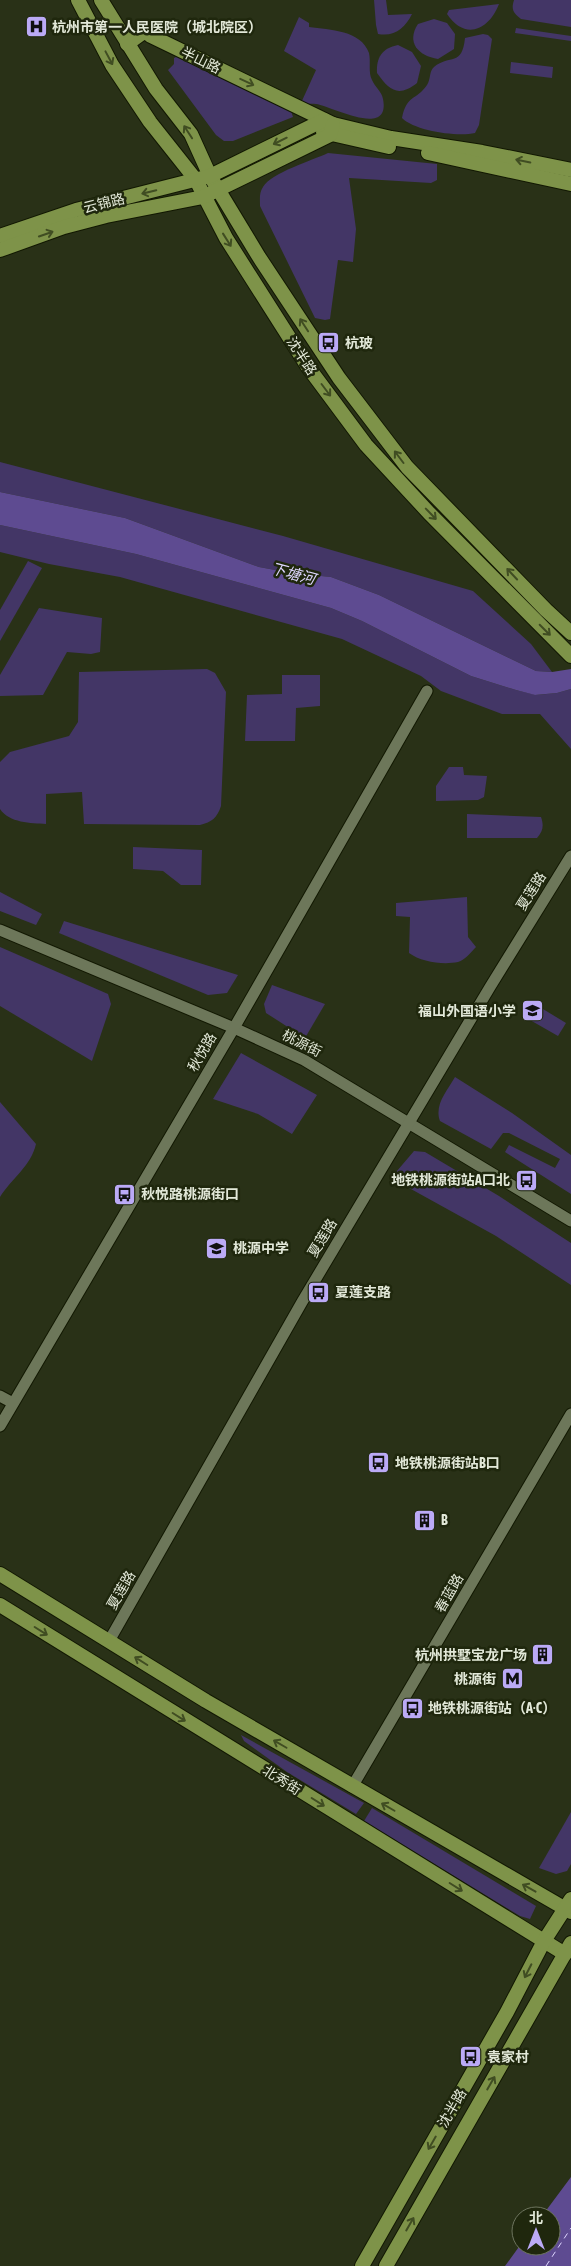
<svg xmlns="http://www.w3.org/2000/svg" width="571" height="2266" font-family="'Asap Condensed','Noto Sans SC',sans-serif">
<rect width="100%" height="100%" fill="#293117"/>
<g fill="#433666">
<path d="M374,0H386L388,15L412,14C405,28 395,37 378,34L376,25Z"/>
<path d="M514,0H571V27L521,19C513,13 511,9 514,0Z"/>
<path d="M499,4C489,30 465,41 447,14L449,10Z"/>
<path d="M299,17L309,23V27C330,30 361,30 369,53C371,62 368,72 372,80C375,87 382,92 383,99C391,139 331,106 316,104C310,103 306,105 301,103L316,70L284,51Z"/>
<path d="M434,19L447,23L455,34L454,49L438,59C418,56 406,42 418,24Z"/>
<path d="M516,28L571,36V41L515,33Z"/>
<path d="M483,34L488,35L492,39L479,125L475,133C457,137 415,131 402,118C407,94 416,101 427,85C431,79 429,71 434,67C450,54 462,67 465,38Z"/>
<path d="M398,45L412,52L421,66L417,83C398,98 389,90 377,73C376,58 382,48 398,45Z"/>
<path d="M180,55L291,111L293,117L233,141H224L216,135L168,70L174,64V58Z"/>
<path d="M511,62L553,67L552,78L510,73Z"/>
<path d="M328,153L437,164V180L431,183L349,178L356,229L353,262L338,260L330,319L325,320L315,318L260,206C260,199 259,193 263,187C271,173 313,160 328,153Z"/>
<path d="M0,462L283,536L473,591L531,644L552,672L536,671L379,595L331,577L291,573L259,567L125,518L0,492Z"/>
<path d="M0,525L136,554L331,608L362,621L471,676L516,690L536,695L557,693L571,689V749L540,714H502L441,691L421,676L342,639L120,577L49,564L0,552Z"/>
<path d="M28,561L42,568L0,641V610Z"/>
<path d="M39,608L102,618L100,652L91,654L67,652L43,695L0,696V675Z"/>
<path d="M207,669L215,673L226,692L221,806C217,818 212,822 200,825L84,824L82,792L46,794V824C31,823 9,823 0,809V762L10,752L69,736L78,722L79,672Z"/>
<path d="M282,675H320V706L296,708L295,741H245L247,695L282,694Z"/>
<path d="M449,767H463L464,775L487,776L484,797L478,800L436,801V786Z"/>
<path d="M467,814L541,817C544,826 543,831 537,838H467Z"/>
<path d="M133,847L202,850L201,885H181L163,871L133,869Z"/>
<path d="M0,892L42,914L36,925L0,911Z"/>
<path d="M467,897L468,937L476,947C471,952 465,960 458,962C443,965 421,962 409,953L410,917L396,916V903Z"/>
<path d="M64,921L238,975L227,993L208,995L59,933Z"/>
<path d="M0,947L108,994L111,1004L92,1061L0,1006Z"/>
<path d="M272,985L325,1004L305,1038L266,1013L264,1004Z"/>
<path d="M538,1006L566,1023L558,1036L530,1020Z"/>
<path d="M241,1053L317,1095L292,1134L258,1114L213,1099Z"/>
<path d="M455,1077L512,1113L571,1155V1194L505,1152L509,1145L555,1168L560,1159L509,1133H503L491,1149L440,1121C434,1105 447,1091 455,1077Z"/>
<path d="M0,1102L36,1144C31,1166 12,1178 0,1197Z"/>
<path d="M414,1151L425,1152L499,1196L571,1243V1285L496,1236L391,1178Z"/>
<path d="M241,1735L364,1803L356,1814L287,1772L244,1741Z"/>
<path d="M372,1808L536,1906L530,1919L520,1916L364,1821Z"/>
<path d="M571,1812V1864L567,1871L556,1874L539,1868Z"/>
</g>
<g fill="#5e4b91">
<path d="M0,492L125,518L259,567L291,573L331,577L379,595L536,671L552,672L571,669V689L557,693L535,695L516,690L471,676L362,621L331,608L136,554L0,525Z"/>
<path d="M571,2177V2266H505L521,2244V2246H551V2216H542Z"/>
</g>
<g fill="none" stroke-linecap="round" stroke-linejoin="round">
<path stroke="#ded6ff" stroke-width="1" stroke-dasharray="6 5" stroke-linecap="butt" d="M546,2266L571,2228"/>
<defs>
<g id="minor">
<path d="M0,930L234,1028L304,1060L571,1221"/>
<path d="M0,1396L13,1403"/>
<path d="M0,1426L234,1028L427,691"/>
<path d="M109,1641L302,1302L490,987L571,856"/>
<path d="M352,1787L571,1414"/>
</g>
<g id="major">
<path d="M78,0L112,65L150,122L196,180L226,238L308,367L366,445L429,513L571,656"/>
<path d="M101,0L156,89L191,134L210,176L259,257L339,378L407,467L546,610L571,633"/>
<path d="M127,44L145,31L151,36L333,124L391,138L482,152L571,170"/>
<path d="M323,132L389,147"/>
<path d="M428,153L571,184"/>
<path d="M0,236L76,210L210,176L324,120"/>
<path d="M0,250L64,227L106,216L203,197L330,135L333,124"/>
<path d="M0,1574L206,1701L571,1912"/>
<path d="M0,1605L565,1954"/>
<path d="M362,2266L507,2012L544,1941L571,1899"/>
<path d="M386,2266L571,1943"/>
</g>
</defs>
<use href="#minor" stroke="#121802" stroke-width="13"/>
<use href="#major" stroke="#121802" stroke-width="16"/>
<use href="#minor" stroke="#6d775a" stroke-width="11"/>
<use href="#major" stroke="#7e9349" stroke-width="14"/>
</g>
<defs><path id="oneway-shaft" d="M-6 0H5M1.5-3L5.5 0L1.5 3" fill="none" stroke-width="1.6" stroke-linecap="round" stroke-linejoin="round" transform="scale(1.25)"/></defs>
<g stroke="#404d22">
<use href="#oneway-shaft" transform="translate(109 58) rotate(62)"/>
<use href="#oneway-shaft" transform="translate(247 82) rotate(25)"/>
<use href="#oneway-shaft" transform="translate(188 132) rotate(-123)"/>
<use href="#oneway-shaft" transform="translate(280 141) rotate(154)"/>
<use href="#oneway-shaft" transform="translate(523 161) rotate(-168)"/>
<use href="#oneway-shaft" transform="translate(149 192) rotate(166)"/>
<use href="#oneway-shaft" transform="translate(46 234) rotate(-19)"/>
<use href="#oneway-shaft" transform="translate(227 240) rotate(58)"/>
<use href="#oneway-shaft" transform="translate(304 325) rotate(-123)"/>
<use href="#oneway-shaft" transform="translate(326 390) rotate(53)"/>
<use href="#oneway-shaft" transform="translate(399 457) rotate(-127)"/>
<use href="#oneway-shaft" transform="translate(431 514) rotate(46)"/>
<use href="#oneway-shaft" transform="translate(512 574) rotate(-133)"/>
<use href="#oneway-shaft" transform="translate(545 630) rotate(45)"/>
<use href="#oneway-shaft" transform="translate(41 1631) rotate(32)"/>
<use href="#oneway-shaft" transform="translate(141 1661) rotate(-148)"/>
<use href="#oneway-shaft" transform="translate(179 1717) rotate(32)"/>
<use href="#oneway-shaft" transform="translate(280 1744) rotate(-150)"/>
<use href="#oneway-shaft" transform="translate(318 1802) rotate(32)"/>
<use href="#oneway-shaft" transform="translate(388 1807) rotate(-150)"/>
<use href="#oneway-shaft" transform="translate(456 1887) rotate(32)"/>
<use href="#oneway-shaft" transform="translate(529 1888) rotate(-151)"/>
<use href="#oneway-shaft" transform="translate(528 1971) rotate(117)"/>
<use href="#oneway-shaft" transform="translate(491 2083) rotate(-60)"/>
<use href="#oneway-shaft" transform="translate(432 2143) rotate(120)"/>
<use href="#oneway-shaft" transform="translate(410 2224) rotate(-60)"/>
</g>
<defs>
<symbol id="hospital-square" viewBox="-11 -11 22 22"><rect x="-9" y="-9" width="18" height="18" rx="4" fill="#bbaaf6" stroke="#1f270d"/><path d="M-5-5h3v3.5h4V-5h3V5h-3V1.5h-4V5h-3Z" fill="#111"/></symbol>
<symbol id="bus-square" viewBox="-11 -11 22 22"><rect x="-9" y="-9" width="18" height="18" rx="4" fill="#bbaaf6" stroke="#1f270d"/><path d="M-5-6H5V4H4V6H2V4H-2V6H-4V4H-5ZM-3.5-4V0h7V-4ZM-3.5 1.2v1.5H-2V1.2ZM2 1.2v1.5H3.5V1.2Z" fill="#111"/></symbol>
<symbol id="school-square" viewBox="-11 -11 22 22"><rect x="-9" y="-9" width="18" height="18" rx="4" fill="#bbaaf6" stroke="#1f270d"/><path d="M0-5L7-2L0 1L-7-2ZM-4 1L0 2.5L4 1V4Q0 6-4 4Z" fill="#111"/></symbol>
<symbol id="building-square" viewBox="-11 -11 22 22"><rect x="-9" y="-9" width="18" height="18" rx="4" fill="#bbaaf6" stroke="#1f270d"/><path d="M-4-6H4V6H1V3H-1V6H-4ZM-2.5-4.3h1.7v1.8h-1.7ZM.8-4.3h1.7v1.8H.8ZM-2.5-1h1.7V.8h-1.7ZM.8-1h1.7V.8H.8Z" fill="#111"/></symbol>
<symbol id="metro-square" viewBox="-11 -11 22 22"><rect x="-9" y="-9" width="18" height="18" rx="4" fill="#bbaaf6" stroke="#1f270d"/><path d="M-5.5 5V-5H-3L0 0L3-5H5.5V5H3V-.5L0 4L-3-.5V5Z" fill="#111"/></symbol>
</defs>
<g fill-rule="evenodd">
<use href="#hospital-square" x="24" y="14" width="25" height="25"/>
<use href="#bus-square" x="316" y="330" width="25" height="25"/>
<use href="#school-square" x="520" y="998" width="25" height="25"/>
<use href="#bus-square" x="514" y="1168" width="25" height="25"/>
<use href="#bus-square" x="112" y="1182" width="25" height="25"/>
<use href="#school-square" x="204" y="1236" width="25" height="25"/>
<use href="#bus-square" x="306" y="1280" width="25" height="25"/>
<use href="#bus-square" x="366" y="1450" width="25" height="25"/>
<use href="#building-square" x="412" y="1508" width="25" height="25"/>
<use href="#building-square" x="530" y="1642" width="25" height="25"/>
<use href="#metro-square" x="500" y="1666" width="25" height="25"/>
<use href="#bus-square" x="400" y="1696" width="25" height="25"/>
<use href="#bus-square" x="458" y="2044" width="25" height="25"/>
</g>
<g text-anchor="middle" stroke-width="5" stroke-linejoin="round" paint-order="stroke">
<g font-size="14" font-weight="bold" fill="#e2e8d8" stroke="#1f270d" text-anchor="start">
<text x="52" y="32">杭州市第一人民医院（城北院区）</text>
<text x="345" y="348">杭玻</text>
<text x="516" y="1016" text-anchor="end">福山外国语小学</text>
<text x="510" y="1185" text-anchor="end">地铁桃源街站A口北</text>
<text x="141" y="1199">秋悦路桃源街口</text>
<text x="233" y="1253">桃源中学</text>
<text x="335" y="1297">夏莲支路</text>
<text x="395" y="1468">地铁桃源街站B口</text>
<text x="441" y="1525">B</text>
<text x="527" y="1660" text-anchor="end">杭州拱墅宝龙广场</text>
<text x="496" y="1684" text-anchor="end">桃源街</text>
<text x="428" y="1713">地铁桃源街站（A·C）</text>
<text x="487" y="2062">袁家村</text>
</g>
<g font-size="14" fill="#e2e8d8" stroke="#1f270d">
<text transform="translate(201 60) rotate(26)" y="5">半山路</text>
<text transform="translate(104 203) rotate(-14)" y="5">云锦路</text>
<text transform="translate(302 356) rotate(57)" y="5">沈半路</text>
<text transform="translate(531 891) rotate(-58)" y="5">夏莲路</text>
<text transform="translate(302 1043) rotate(27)" y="5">桃源街</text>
<text transform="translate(202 1052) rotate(-60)" y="5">秋悦路</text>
<text transform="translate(322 1238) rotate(-59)" y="5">夏莲路</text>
<text transform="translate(121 1590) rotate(-60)" y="5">夏莲路</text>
<text transform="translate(449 1593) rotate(-60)" y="5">春蓝路</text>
<text transform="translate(282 1780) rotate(32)" y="5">北秀街</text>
<text transform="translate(452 2108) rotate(-60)" y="5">沈半路</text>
</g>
<g font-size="15" font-style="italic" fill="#ded6ff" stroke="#1f270d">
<text transform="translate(293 574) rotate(15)" y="5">下塘河</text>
</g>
</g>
<g transform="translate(536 2231)"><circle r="24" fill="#1f270d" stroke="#6d745e"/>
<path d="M0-4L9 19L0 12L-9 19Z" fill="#bbaaf6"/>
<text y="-8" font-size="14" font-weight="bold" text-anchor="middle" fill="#e2e8d8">北</text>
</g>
</svg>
